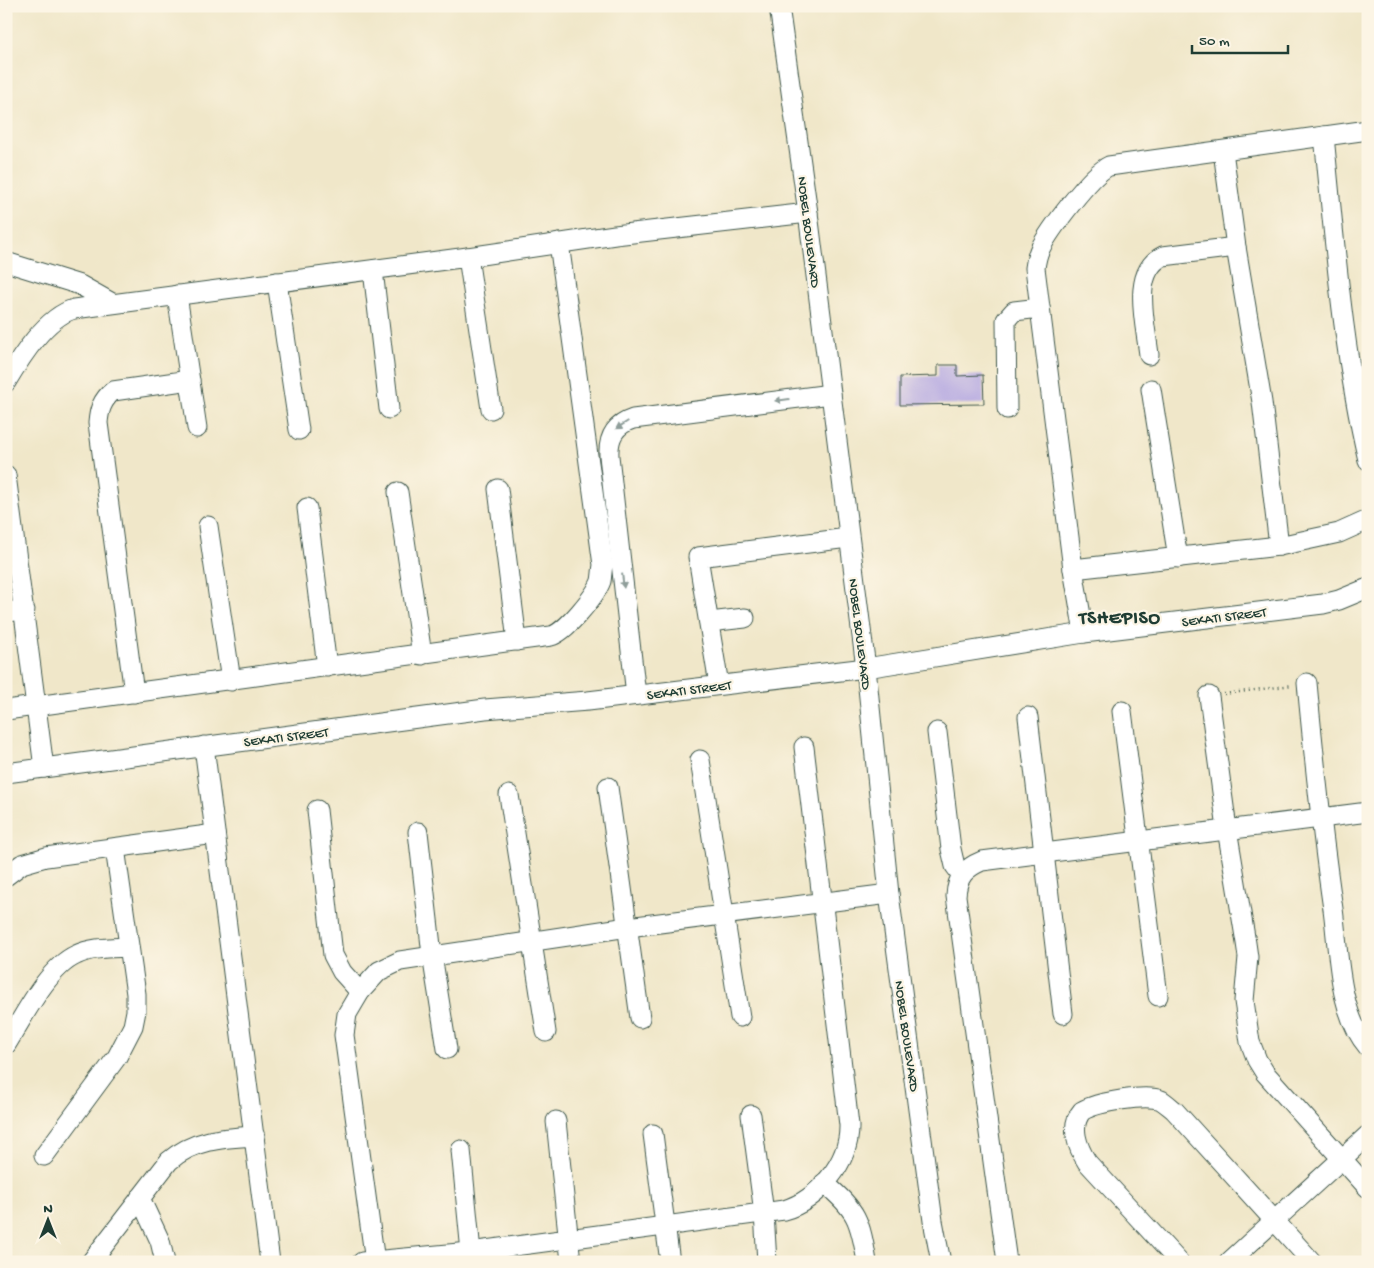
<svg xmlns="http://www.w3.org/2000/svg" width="1374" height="1268" font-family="'Gochi Hand',sans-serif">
<rect width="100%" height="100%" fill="#fcf5e5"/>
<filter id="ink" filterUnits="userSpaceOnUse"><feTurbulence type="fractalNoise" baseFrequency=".02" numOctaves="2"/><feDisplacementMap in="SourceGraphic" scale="10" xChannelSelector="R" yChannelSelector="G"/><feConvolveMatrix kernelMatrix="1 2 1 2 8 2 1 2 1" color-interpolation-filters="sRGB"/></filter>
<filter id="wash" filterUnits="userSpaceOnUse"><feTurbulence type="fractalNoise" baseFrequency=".0096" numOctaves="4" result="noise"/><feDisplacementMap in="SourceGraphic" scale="20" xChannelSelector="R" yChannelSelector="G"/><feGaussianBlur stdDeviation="1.12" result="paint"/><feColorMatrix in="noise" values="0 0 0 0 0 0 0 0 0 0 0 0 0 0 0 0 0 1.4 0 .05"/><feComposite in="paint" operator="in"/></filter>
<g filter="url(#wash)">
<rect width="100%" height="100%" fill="#f0e7c9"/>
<g id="blocks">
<path fill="#b8ace1" d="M938,365H957V376L983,375L984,404L900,405V377L938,376Z"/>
</g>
</g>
<g filter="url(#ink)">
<use href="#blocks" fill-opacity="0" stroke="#3e564a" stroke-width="1"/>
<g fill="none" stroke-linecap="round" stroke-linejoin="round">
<defs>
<g id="minor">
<path d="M779,6L808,213L866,668L889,894L933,1221L941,1262"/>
<path d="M1324,136C1335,245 1343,354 1368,460"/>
<path d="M1223,151L1236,247L1262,402L1279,546"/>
<path d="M468,257L491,409"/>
<path d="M6,262L80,285L112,303"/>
<path d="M373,270L389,409"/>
<path d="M277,282L299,430"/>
<path d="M177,295L197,428"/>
<path d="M1149,355C1146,325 1130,272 1163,256L1236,247"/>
<path d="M6,382C21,357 46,317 74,309L468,257L615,235L808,213"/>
<path d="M1151,389L1178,558"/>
<path d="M1007,409L1006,320L1014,311L1040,308"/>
<path d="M6,475L44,768"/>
<path d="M498,489L517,641"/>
<path d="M398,492L422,655"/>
<path d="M307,508L327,667"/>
<path d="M208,526L231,681"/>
<path d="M1073,569L1279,546L1339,533L1368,520"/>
<path d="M6,612L25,610"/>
<path d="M709,622L745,618"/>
<path d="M1084,633L1073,569L1035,268C1036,261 1037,255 1040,249C1049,231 1091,174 1109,166L1368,130"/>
<path d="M1307,683C1314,758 1322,834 1333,909C1339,953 1338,1012 1368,1047"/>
<path d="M719,685L698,557L848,538"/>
<path d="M134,693L98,423C99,410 102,400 113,391L190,380"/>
<path d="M636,695L609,456C608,437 615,425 633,419L831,394"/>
<path d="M1209,696L1227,829L1246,943L1248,957L1244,1001L1250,1042L1257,1060L1265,1073L1368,1188"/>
<path d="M6,710L551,636C565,633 596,595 601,581C602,576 602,570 603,565L559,243"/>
<path d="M1122,711L1158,996"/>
<path d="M1028,717L1063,1014"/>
<path d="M937,732L951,849L955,866L961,874"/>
<path d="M204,746L270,1262"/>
<path d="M700,760L740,1017"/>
<path d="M6,773L485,709L588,701L866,668L1084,633L1323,604L1339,600L1368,588"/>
<path d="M608,787L640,1018"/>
<path d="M509,795L546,1032"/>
<path d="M317,810L333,955L342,972L360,992"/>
<path d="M418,832L432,955L447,1049"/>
<path d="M6,876L22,864L46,857L215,834"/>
<path d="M6,1045C23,1018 47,968 76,955C92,947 112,948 129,947"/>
<path d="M751,1115L764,1213L767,1262"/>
<path d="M556,1121L571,1262"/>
<path d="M653,1134L670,1262"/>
<path d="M461,1150L472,1262"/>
<path d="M44,1156L117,1057L133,1026L136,1011V994L115,848"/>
<path d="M824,1183C857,1210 860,1220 867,1262"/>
<path d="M140,1198L160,1241L165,1262"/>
<path d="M91,1262L169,1161C194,1139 223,1138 255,1136"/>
<path d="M362,1262L470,1252L784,1210C818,1200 850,1162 849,1125L804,747"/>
<path d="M375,1262L344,1035L347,1014L360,992L379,971L400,961L628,927L889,894"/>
<path d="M1007,1262L956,896C957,877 965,868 982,861L1368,812"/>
<path d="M1179,1262L1087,1162C1078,1148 1069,1126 1082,1111C1097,1102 1146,1094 1161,1100C1166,1103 1170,1107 1174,1110L1312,1262"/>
<path d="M1229,1262L1368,1135"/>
</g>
</defs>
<use href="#minor" stroke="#3e564a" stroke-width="21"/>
<path stroke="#3e564a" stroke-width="2.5" stroke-dasharray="1 4" stroke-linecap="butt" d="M1224,694L1293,685"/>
<use href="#minor" stroke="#fff" stroke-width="19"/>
</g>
<defs><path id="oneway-solid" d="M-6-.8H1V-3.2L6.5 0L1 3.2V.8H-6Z" transform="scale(1.25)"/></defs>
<g fill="#8f9e9a">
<use href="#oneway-solid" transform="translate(782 400) rotate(173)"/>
<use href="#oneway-solid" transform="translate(622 425) rotate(148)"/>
<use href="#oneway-solid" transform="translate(623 581) rotate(83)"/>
</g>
</g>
<g text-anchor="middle" stroke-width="4.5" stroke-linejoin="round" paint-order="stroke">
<g font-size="14" fill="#1f3d34" stroke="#fcf5e5">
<text transform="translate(810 232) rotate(83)" y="5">NOBEL BOULEVARD</text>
<text transform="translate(1224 616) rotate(-7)" y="5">SEKATI STREET</text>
<text transform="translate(861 634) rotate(83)" y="5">NOBEL BOULEVARD</text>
<text transform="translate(689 689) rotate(-7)" y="5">SEKATI STREET</text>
<text transform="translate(286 736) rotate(-7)" y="5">SEKATI STREET</text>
<text transform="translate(908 1036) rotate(82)" y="5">NOBEL BOULEVARD</text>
</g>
<g font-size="19" font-weight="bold" letter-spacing="1" fill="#1f3d34" stroke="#fcf5e5">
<text x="1120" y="623">TSHEPISO</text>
</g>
</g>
<rect width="1374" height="1268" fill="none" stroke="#fcf5e5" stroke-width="25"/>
<g transform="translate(48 1220)" stroke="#fcf5e5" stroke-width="4" paint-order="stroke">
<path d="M0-4L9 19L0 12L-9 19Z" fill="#1f3d34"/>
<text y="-8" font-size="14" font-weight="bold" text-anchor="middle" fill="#1f3d34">N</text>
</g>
<path d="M1192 45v8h96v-8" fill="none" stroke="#1f3d34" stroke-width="2.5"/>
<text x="1199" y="45" font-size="15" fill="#1f3d34" stroke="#fcf5e5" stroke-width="4" paint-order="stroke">50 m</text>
</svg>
